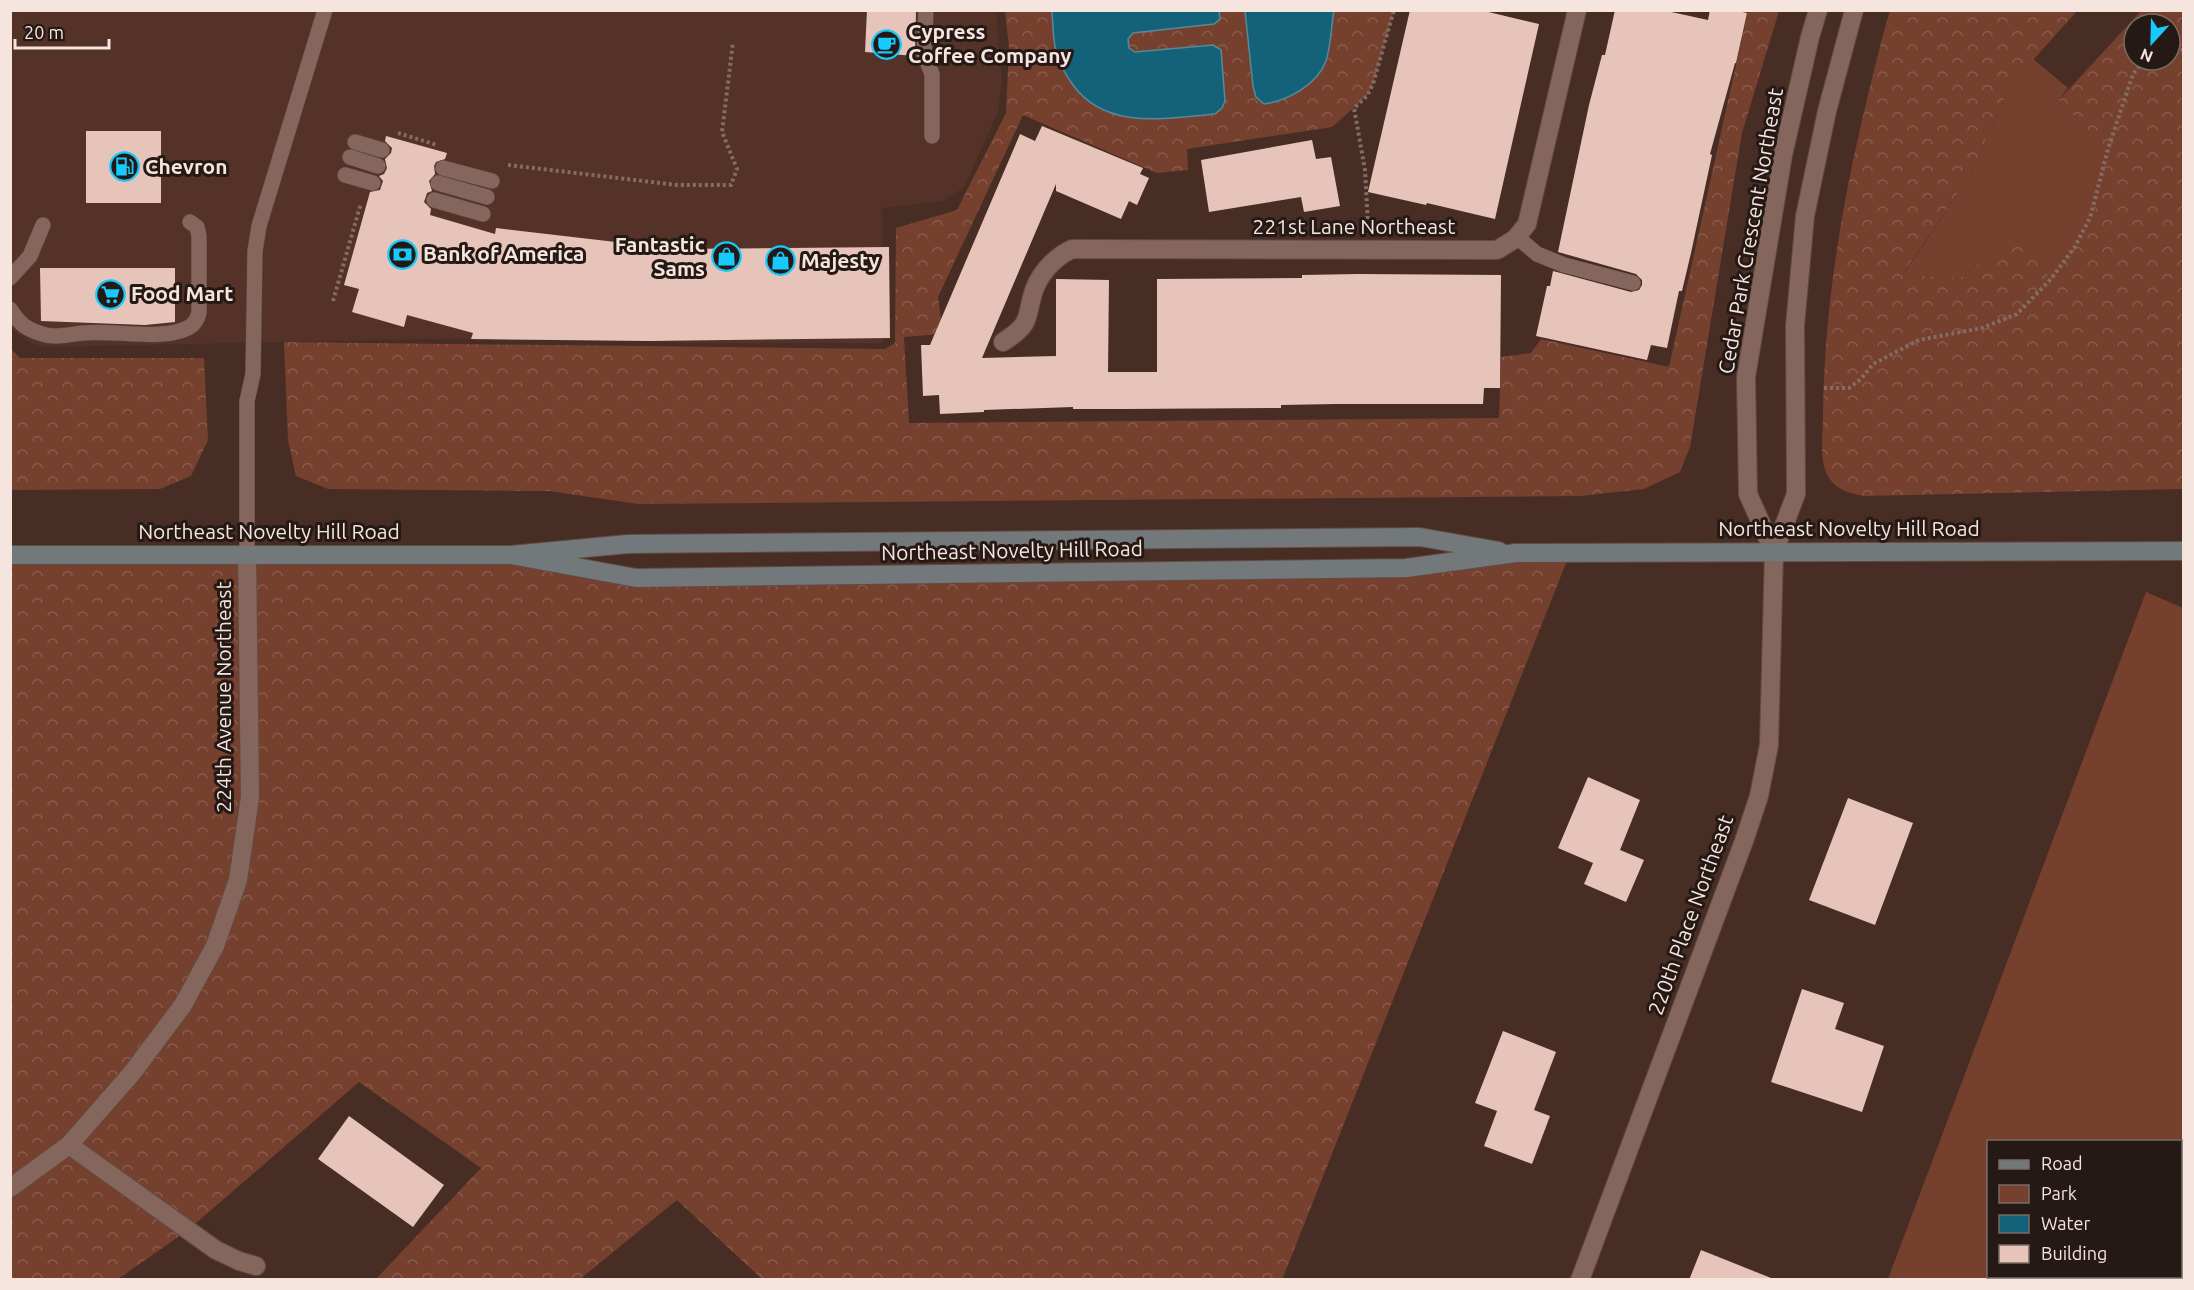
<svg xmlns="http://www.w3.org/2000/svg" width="2194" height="1290" font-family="Ubuntu,sans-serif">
<defs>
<pattern id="forest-crowns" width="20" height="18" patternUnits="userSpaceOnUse" patternTransform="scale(1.5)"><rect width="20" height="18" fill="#76402f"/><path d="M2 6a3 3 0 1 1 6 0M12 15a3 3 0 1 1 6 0" fill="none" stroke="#8a5b4d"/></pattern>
</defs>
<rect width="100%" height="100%" fill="#482d25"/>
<path fill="#553228" d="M10,11H996L1002,79L998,112L964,187L944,201L882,208L883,343H679L650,341L426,339L44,347L30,343L11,328Z"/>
<g fill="url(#forest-crowns)" fill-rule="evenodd">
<path d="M1005,11H1052L1056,53L1081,96L1104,111L1124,117L1213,45L1135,52L1129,48L1128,39L1133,33L1214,24L1220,19L1219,11H1245L1253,86L1264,104L1277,102L1296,93L1326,61L1334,11H1394L1373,84L1367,96L1332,127L1187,149L1188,170L1157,173L1023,115L938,297L943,334L904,337L909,423L1499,418L1501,357L1531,353L1541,339L1669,367L1748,11H1779L1742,133L1690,447L1680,472L1644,489L1580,496L638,504L549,491L328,489L296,476L288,440L284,342L885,349L895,343L896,228L957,210L1006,113L1009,47Z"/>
<path d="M1890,11H2077L2010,86L1971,174L1903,274L1960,278L2012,235L2090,218L2108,149L2058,101L2141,11H2183V489L1864,496C1848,493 1834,489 1827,474C1819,457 1823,433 1823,415C1824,311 1841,208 1865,108C1873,75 1880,43 1890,11ZM2134,24H2170V60H2134Z"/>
<path d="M11,349L20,358H204L208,440L191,476L160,489L11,490Z"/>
<path d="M1570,553L1282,1280L762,1279L677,1200L580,1279H376L481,1168L359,1082L188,1230L118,1279H11L10,558L511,555L636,578L1406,568Z"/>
</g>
<g fill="#76402f" fill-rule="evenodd">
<path d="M2033,59L2068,88L2058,101L2108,149L2090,218L2074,248L2051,279L2012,235L1960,278L1903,275L1971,174L2010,86Z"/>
<path d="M2146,592L2183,608V1279H1888ZM1988,1142H2180V1276H1988Z"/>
</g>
<g fill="#14627a" stroke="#588998" stroke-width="1.5">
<path d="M1052,11H1219L1220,19L1214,24L1133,33L1128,39L1129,48L1135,52L1213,45L1221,50L1225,101L1222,108L1215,114C1167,118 1106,131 1073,85C1066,75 1059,64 1056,52C1053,39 1053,24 1052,11Z"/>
<path d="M1245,11H1334C1331,26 1331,46 1326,61C1317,85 1287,101 1264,104L1256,97L1253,86Z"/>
</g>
<g fill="#e7c4b9">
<path d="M867,10H916L915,56L865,52Z"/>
<path d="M1410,10H1480L1539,24L1495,219L1427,203L1426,205L1368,192Z"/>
<path d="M1615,10H1662L1708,20L1710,10H1733L1747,13L1736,63H1735L1710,154L1712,155L1691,253L1682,291H1679L1667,348L1651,345L1647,360L1536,336L1547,286H1550L1553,271L1631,292L1639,290L1642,285V280L1636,274L1558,252L1589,105L1602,55H1605Z"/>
<path d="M1042,126L1143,168L1140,174L1149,178L1137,205L1129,201L1121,219L1056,191V184L982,358L1056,356V279L1109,280L1108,372H1157V279L1302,278V275L1358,274L1501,275L1500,388H1484L1483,404H1336L1281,405V408L1124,409H1073V407L984,410V412L940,414L939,395L923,396L921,345H930L1020,134L1035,141Z"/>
<rect x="86" y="131" width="75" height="72"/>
<path d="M386,136L447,153L445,159L436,162L434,166L435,174L429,181L432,191L427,193L424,202L431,209L430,215L495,234L496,228L676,249L889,247L890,338L650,341L471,339L473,333L407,315L404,327L352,312L359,289L344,285L370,192L380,190L383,181L379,176L384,174L387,168L385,159L391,153L392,148L385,141Z"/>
<path d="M1312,140L1316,159L1331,157L1340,206L1304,212L1301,197L1209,212L1201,160Z"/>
<path d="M40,268H175V322L145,325L41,321Z"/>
<path d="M1588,777L1640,800L1620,850L1644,860L1626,902L1584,884L1593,863L1558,848Z"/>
<path d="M1848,798L1913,823L1875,925L1809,900Z"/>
<path d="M1802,989L1844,1003L1835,1029L1884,1046L1862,1112L1771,1082Z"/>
<path d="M1503,1031L1556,1052L1534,1110L1550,1116L1532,1164L1484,1146L1497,1111L1475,1103Z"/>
<path d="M349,1116L444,1185L413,1227L318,1159Z"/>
<path d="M1701,1250L1771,1278V1280H1689Z"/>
</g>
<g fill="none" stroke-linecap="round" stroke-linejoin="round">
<defs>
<g id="service">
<path d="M926,10L924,54L932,74V136"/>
<path d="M355,142L382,150"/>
<path d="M350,157L378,166"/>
<path d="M443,168L492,181"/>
<path d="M345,175L373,183"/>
<path d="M438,183L487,197"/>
<path d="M434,200L483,214"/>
<path d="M1517,237L1537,254L1564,265L1633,283"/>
<path d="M10,278L30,256L43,225"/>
<path d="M10,309C20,325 27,330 46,335C58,338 71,334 83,333C112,330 153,339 180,331C190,328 196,324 199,313V236L197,227L190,222"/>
<path d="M247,555V401L253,374L255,251L259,226L325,10"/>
</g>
<g id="minor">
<path d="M1003,342C1010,337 1019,332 1024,324C1029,316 1029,307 1032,297C1037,276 1053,258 1072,249L1497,250L1515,239L1527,224L1577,10"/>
<path d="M69,1145L216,1250L239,1261L256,1266"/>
<path d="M10,1188L69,1145L132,1073L183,1005L215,946L238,880L250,797L247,555"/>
<path d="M1580,1280L1744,841L1759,796L1769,745L1774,552"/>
</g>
<g id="tertiary">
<path d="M1774,552L1748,494L1746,377L1783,155L1810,37L1818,10"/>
<path d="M1774,552L1796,494L1795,326L1805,216L1827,111L1854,10"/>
</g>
<g id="secondary">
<path d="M10,555H511L628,544L1420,537L1499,551"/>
<path d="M511,555L636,578L1406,568L1516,553L2184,551"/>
</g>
</defs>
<use href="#service" stroke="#614b43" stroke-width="16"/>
<use href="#minor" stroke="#614b43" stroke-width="20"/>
<use href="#tertiary" stroke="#614b43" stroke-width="20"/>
<use href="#secondary" stroke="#614b43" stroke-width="20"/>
<g stroke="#836c64" stroke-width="4" stroke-dasharray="3 3" stroke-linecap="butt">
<path d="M2170,56L2184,49"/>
<path d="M398,133L437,145"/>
<path d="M508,165L677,185H731L737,169L722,132L733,42"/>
<path d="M1368,225L1365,170L1354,108L1367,96L1373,84L1394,10"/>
<path d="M333,301L361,203"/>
<path d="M1824,388H1849L1861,379L1873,364L1919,340L1982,328L2017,314L2051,279L2074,248L2090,218L2108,149L2133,74L2142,63L2154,60"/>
<path d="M2180,1274L2184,1262"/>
</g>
<use href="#service" stroke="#85665c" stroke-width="15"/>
<use href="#minor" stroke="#85665c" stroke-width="18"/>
<use href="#tertiary" stroke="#85665c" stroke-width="18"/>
<use href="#secondary" stroke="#73787b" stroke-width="18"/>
</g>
<defs>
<symbol id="cafe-ring" viewBox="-11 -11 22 22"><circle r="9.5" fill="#251915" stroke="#16cafb" stroke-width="1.5"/><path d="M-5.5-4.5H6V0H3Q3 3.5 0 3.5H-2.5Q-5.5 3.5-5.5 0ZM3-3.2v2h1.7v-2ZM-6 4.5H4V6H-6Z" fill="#16cafb"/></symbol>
<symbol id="fuel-ring" viewBox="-11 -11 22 22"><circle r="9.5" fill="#251915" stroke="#16cafb" stroke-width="1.5"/><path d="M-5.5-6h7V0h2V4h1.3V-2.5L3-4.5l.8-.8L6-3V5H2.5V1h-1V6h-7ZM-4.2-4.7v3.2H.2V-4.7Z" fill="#16cafb"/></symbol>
<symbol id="bank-ring" viewBox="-11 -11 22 22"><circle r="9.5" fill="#251915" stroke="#16cafb" stroke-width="1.5"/><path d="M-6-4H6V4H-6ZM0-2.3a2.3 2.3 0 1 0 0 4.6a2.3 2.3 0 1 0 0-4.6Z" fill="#16cafb"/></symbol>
<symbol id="shop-ring" viewBox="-11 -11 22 22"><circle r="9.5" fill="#251915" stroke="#16cafb" stroke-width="1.5"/><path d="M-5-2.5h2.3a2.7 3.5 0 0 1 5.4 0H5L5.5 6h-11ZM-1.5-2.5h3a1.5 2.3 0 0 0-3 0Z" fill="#16cafb"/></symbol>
<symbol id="supermarket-ring" viewBox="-11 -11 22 22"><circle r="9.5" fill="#251915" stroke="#16cafb" stroke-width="1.5"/><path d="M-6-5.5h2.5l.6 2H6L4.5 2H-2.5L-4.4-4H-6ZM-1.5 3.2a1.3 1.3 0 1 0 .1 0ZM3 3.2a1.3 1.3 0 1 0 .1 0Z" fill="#16cafb"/></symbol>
</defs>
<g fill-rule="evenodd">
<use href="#cafe-ring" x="870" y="28" width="33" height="33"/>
<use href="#fuel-ring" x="108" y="150" width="33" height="33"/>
<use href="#bank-ring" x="386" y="238" width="33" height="33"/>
<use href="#shop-ring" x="710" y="240" width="33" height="33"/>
<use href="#shop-ring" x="764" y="244" width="33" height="33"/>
<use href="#supermarket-ring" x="94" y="278" width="33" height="33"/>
</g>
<g text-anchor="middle" stroke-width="6" stroke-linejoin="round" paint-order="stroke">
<g font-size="21" font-weight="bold" fill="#f6e4de" stroke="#251915" text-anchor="start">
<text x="908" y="39">Cypress<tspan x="908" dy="24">Coffee Company</tspan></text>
<text x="145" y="174">Chevron</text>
<text x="705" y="252" text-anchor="end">Fantastic<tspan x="705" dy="24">Sams</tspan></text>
<text x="423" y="261">Bank of America</text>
<text x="801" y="268">Majesty</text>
<text x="131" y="301">Food Mart</text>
</g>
<g font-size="21" fill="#f6e4de" stroke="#251915">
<text x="1354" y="234">221st Lane Northeast</text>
<text transform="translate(1751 231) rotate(-80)" y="7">Cedar Park Crescent Northeast</text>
<text x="1849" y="536">Northeast Novelty Hill Road</text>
<text x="269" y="539">Northeast Novelty Hill Road</text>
<text transform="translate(1012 551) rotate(-1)" y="7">Northeast Novelty Hill Road</text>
<text transform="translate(224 697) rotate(-90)" y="7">224th Avenue Northeast</text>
<text transform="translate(1691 915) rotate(-70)" y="7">220th Place Northeast</text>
</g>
</g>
<rect width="2194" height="1290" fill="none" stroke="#f6e4de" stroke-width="24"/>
<rect x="1987" y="1140" width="195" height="138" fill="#251915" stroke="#796a65" stroke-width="1.5"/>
<rect x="1999" y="1160" width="30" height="9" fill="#73787b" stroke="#796a65" stroke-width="1.5"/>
<text x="2041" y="1170" font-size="18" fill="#f6e4de">Road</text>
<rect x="1999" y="1185" width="30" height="18" fill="#76402f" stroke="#796a65" stroke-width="1.5"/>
<text x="2041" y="1200" font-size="18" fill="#f6e4de">Park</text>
<rect x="1999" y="1215" width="30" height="18" fill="#14627a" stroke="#796a65" stroke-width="1.5"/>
<text x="2041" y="1230" font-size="18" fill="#f6e4de">Water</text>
<rect x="1999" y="1245" width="30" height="18" fill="#e7c4b9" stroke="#796a65" stroke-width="1.5"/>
<text x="2041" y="1260" font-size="18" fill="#f6e4de">Building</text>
<g transform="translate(2152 42) rotate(202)"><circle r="28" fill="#251915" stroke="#796a65" stroke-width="1.5"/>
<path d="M0-4.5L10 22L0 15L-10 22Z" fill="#16cafb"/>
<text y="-9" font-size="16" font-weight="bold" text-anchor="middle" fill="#f6e4de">N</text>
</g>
<path d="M15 39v9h94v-9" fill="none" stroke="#f6e4de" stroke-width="3"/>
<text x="24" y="39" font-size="18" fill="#f6e4de" stroke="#251915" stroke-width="4.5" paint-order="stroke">20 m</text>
</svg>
